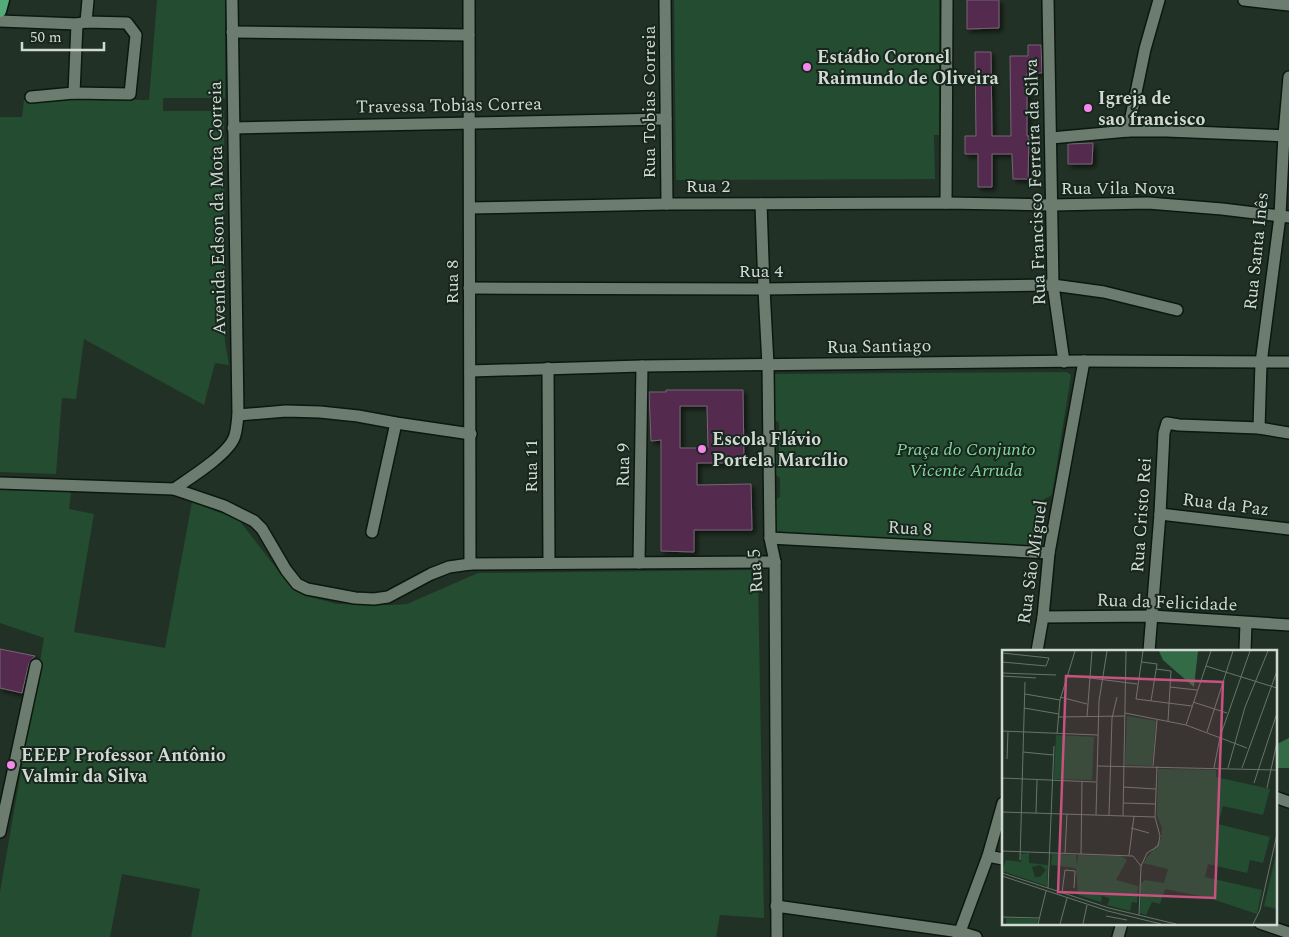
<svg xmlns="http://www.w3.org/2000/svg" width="1289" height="937" font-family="Spectral,serif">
<defs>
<filter id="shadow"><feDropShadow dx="3" dy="3" stdDeviation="2.5" flood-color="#0009"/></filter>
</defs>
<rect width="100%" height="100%" fill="#223126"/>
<g fill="#234c31">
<path d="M157,0H225V98H163V111H224L225,342L229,365L215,363L204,405L84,339L76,399L62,398L56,474L0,472V117H22L24,100H149Z"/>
<path d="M674,0H939V135H934L935,179L676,180Z"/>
<path d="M1067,372L1071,375L1052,495L1043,500L1039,525L1045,532L1043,550L775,535L772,502L780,497V478L772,472V455L779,451V423L771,417L773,374Z"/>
<path d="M0,490L67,491L71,493L69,509L94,514L74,632L165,648L192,502L239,520L280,573L303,595L337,604L391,605L407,604L478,573L754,570L758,575L764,918L720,915L716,937H191L200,889L122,874L110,937H0V892L44,638L0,623Z"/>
</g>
<path fill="#346b47" d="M1289,738V768H1275V745Z"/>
<g fill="#542a50" stroke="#746572" fill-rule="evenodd" filter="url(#shadow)">
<path d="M967,0H999V28L967,29Z"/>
<path d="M1028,45H1041L1042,73H1027V136H1029L1028,179H1013L1012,154H992V187H978V154H965V136H976L975,52H991L992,136H1011L1010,56H1028Z"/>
<path d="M1093,143L1092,164H1068V144Z"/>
<path d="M666,390H743L744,463H697V485L751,484L752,530H694V552L661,551V440L651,441L649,392H666ZM680,406H707L708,448H680Z"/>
<path d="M0,649L35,656L29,663L22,693L0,688Z"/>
</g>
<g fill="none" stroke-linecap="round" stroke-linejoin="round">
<defs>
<g id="minor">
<path d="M469,0L470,564"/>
<path d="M665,0L667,204"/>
<path d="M1048,0L1053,285L1064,362"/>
<path d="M1244,0L1289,5"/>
<path d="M0,21L77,24L86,22L127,23L136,35L130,94L74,93L31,97"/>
<path d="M86,22L88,0"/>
<path d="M232,32L469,35"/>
<path d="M74,93L77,24"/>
<path d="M233,128L666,119"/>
<path d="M1128,131L1145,49L1159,0"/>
<path d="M1051,138L1128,131H1167L1289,136"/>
<path d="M946,203L947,0"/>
<path d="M761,204L764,289L768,365L770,538L775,562L777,937"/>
<path d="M470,208L667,204L946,203L1052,205L1148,203L1222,209L1289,217"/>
<path d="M469,288L764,289L1053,285L1104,292L1177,310"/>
<path d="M548,368L549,563"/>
<path d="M470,371L642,366L1084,361L1289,362"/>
<path d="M238,415L286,411L320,412L358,416L396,423L471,434"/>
<path d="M1259,428L1261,363L1280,216L1284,135L1289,77"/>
<path d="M0,483L174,489L224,506L254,521L262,529L286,570L297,584L307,589L355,598L374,599L388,597L431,574L449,567L470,564L775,562"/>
<path d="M174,489C190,478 227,455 234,438C237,431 237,422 238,415L232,0"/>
<path d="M1160,514L1289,529"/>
<path d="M372,532L396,423"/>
<path d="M770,538L1049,553"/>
<path d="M639,563L642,366"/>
<path d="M1043,617L1152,616L1289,625"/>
<path d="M1037,651L1043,617L1049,553L1084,361"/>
<path d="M1149,651L1160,514L1164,433L1167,423L1179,425L1259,428L1289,433"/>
<path d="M1245,651L1246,623"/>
<path d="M1275,797L1289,802"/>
<path d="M0,832L36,665"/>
<path d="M988,856L1003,859"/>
<path d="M776,906L960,932L976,937"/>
<path d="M1260,923L1289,933"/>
<path d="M958,937L988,856L1003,803"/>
<path d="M1118,937L1122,923"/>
</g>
<path id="major" d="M0,11L3,0"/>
</defs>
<use href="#minor" stroke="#0b180f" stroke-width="14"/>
<use href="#major" stroke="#0b180f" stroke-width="15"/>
<use href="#minor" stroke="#6c7d70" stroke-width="11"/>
<use href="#major" stroke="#53ac77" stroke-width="12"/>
</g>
<g fill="#f688ec" stroke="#18271d" stroke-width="2">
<circle cx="807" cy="67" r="5"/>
<circle cx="1088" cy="108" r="5"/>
<circle cx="702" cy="449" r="5"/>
<circle cx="11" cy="765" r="5"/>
</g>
<g text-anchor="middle" stroke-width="4" stroke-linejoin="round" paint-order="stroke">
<g font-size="18" font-weight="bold" fill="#d0d9d2" stroke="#18271d" text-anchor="start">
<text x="817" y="63">Estádio Coronel<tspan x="817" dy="21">Raimundo de Oliveira</tspan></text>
<text x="1098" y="104">Igreja de<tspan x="1098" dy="21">sao francisco</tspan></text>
<text x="712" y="445">Escola Flávio<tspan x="712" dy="21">Portela Marcílio</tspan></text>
<text x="21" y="761">EEEP Professor Antônio<tspan x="21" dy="21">Valmir da Silva</tspan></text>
</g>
<g font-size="18" fill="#d0d9d2" stroke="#18271d">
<text transform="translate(649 102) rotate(-90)" y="6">Rua Tobias Correia</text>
<text transform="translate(449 105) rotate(-1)" y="6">Travessa Tobias Correa</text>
<text transform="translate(1035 182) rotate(-92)" y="6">Rua Francisco Ferreira da Silva</text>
<text x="708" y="192">Rua 2</text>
<text x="1118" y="194">Rua Vila Nova</text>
<text transform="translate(217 208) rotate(-91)" y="6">Avenida Edson da Mota Correia</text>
<text transform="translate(1256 251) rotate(-84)" y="6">Rua Santa Inês</text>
<text x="761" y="277">Rua 4</text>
<text transform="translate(452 282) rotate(-90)" y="6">Rua 8</text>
<text transform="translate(879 346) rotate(-1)" y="6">Rua Santiago</text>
<text transform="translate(623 465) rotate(-89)" y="6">Rua 9</text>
<text transform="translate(531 466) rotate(-90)" y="6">Rua 11</text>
<text transform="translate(1226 504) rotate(7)" y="6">Rua da Paz</text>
<text transform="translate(1141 515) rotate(-86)" y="6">Rua Cristo Rei</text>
<text transform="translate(910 528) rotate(3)" y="6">Rua 8</text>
<text transform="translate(1032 562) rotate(-82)" y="6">Rua São Miguel</text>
<text transform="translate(755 571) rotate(-94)" y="6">Rua 5</text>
<text transform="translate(1167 602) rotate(2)" y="6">Rua da Felicidade</text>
</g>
<g font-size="18" font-style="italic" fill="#84d69e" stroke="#18271d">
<text x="966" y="455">Praça do Conjunto<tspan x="966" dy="21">Vicente Arruda</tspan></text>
</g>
</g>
<g transform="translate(1002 650)">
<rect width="275" height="275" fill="#223126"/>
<path d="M125,66L154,71L150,116L123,115ZM54,85L92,87L90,130L52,129ZM156,119L214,120V127L268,139L261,165L221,156L216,174L268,187L261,213L248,210L245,223L206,214L203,227L260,240L255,264L207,248L163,239L158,254L150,252L144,265L138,263L139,233L143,230L162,233L166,219L141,213L159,189L160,178L155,166ZM275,200V259L262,256ZM27,203V213L46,215L45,236L0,221L4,210L19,212V204ZM38,215L44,220L38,227H33L30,217ZM50,204L74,205L75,216L76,205L119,206L125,210L114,230L136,236L135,253L130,252L128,261L105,255L108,249L104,247L100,246L99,252L76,245L74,218L49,215ZM4,268L36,269L35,274H4Z" fill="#234c31" fill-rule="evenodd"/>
<path d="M157,1H196L192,37L161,10Z" fill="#346b47"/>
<path fill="none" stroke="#68746b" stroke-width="1" d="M141,1L134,49L190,56M0,3L47,8L44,16L0,12M140,12L155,14L149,51M204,16L275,38M154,19L169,21L166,71M0,23L54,25M65,25L135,34M0,26L34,28M168,37L195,40M23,44L58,50M58,47L85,54M191,52L225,63M22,58L57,64M123,63L184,75L245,98M57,67L123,66M85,67L90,1M184,75L209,1M0,81L96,85M205,82L231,1M55,84L58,50L73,1M21,102L51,105M5,109L6,81M95,116L275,120M151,116L155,70M212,118L218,87L248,1M226,118L243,57L266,1M240,118L275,21M0,128L94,132M252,133L275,63M121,137L154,139M265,138L275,92M121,153L154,154M0,162L153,167M34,163L35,130M94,165L97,51L105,1M107,165L110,68L115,47M121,166L124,1M129,178L147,183M0,201L131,206L139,216L137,265M63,204L65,164M79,204L80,131M127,205L132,166M18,210L23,32M139,216L145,203L156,196L158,186L153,167L155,116M0,223L107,258L174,274M0,226L106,261L159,274M46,238L52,96M60,243L63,220L73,221L72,238M104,266L125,270M0,267L37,268M36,274L44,241M58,274L65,248M81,274L85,255M251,274L258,260L275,184"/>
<path fill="#c6527f" fill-opacity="0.15" stroke="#c6527f" stroke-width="2.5" d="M64,26L221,32L213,248L56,242Z"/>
<rect width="275" height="275" fill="none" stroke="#d0d9d2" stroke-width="2.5"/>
</g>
<path d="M22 42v8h82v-8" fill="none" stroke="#d0d9d2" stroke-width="2.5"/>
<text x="30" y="42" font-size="15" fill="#d0d9d2" stroke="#18271d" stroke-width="4" paint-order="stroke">50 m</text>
</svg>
